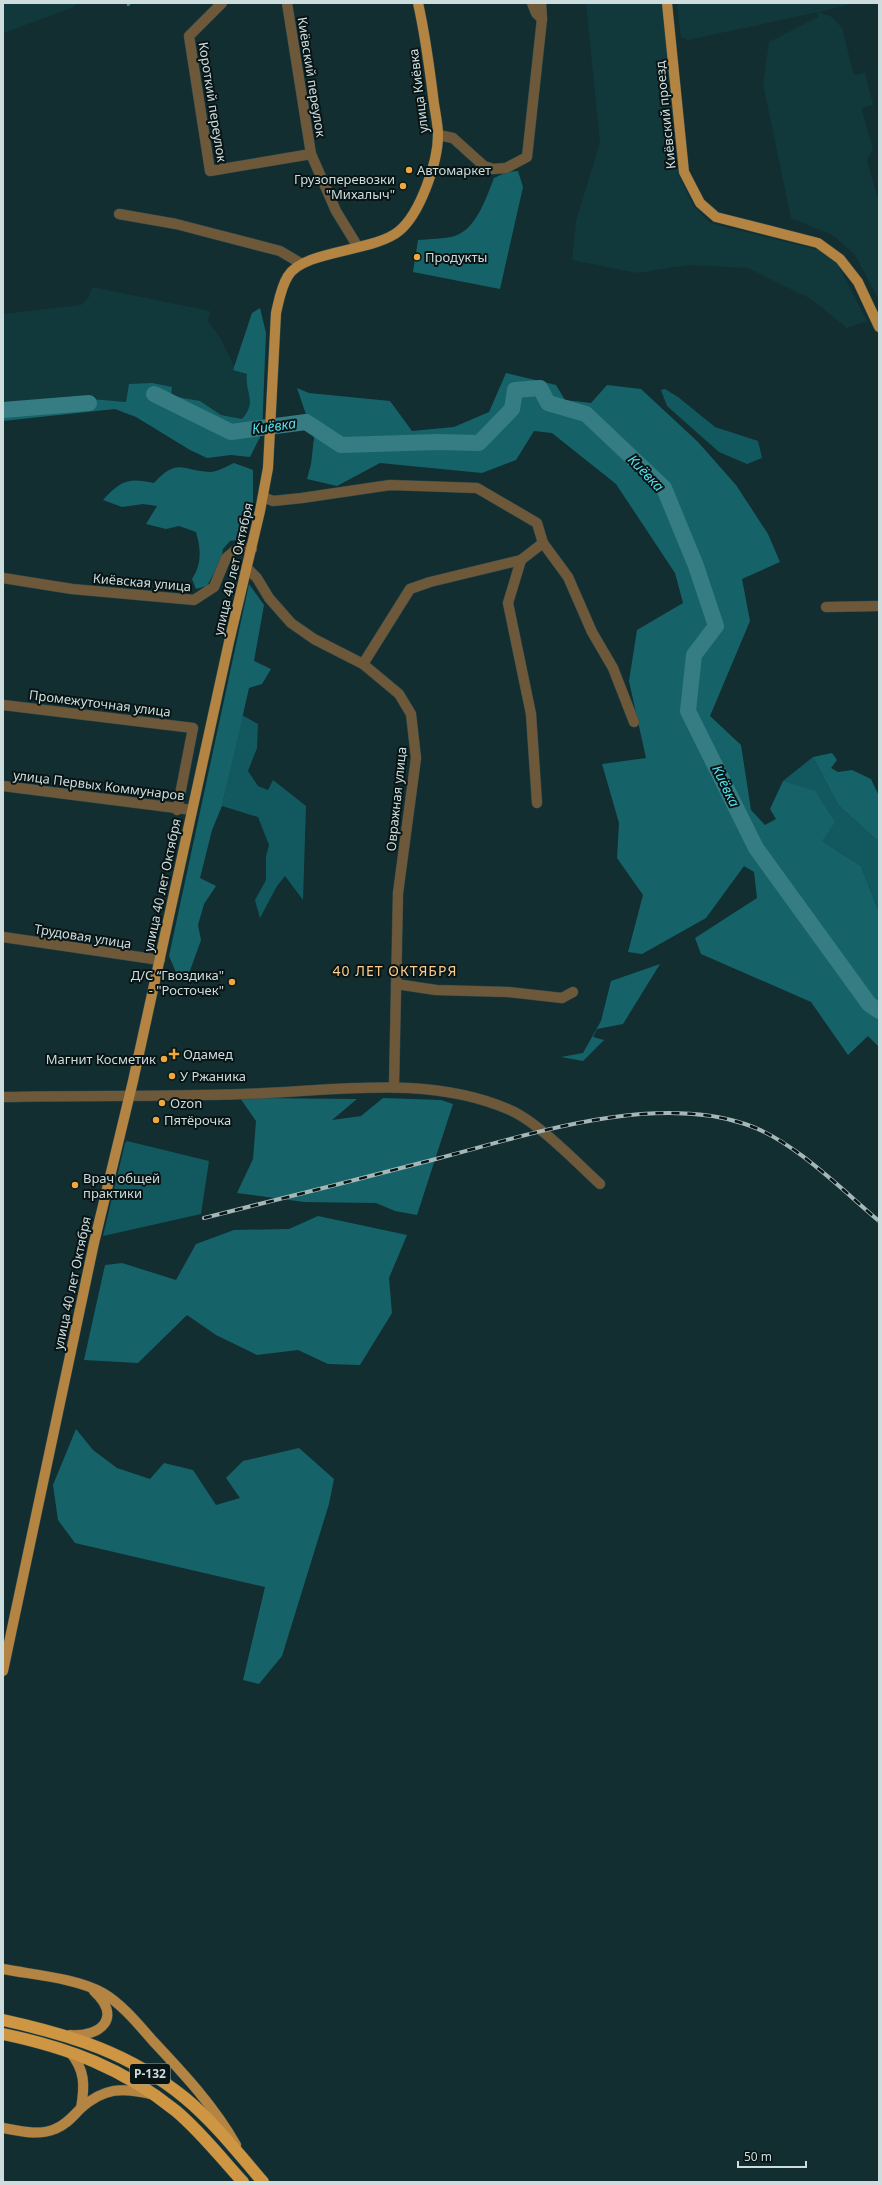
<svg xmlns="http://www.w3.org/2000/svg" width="882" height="2185" font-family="'Noto Sans',sans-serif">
<rect width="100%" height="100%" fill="#122e31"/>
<g fill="#11393c">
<path d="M3,3H78L72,8L3,33Z"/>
<path d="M586,3H662L678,174L693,205L710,223L819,250L838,265L867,321L847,328L811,299L748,268L688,265L637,273L572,260L576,221L600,143Z"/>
<path d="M677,3H856L819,12L832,17L842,28L854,75L865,73L873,105L861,108L873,148L867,160L879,203V300L855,255L834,236L791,218L763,84L769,42L818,17V12L688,40L681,37Z"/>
<path d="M92,287L210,311L208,321L221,339L234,366L233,370L248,374L246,383L250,391L249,412L242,419L221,415L200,401L126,402L80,398L3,404V314L81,305L89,297Z"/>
</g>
<g fill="#12595f">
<path d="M665,389L678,397L715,427L758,441L762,458L747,464L719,452L667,406L661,390Z"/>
<path d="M242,715L258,724L257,748L248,771L258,786L268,790L273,780L306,806L303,900L285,876L277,886L260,918L255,900L266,880V856L269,845L258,817L222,806Z"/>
<path d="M813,757L838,805L879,842V912L861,866L822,841L783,781Z"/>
<path d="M127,1141L209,1161L201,1214L103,1236L125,1143Z"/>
</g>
<g fill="#156369">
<path d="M518,171L523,187L500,289L413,272L418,240C429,239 444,239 455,236C477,228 486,198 494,178L507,172Z"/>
<path d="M260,308L266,333L262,433L250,457L231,455L207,458L190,450L136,417L115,409L3,421V404L80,398L126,402L129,384L152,383L172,387L171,396L200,401L221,415L242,419C258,402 244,391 247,374L233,370L252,313Z"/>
<path d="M506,373L556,385L565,400L591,403L607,385L641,389L698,442L736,485L768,534L780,562L742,579L750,621L710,716L741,745L751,810L765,825L776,819L770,809L783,781L815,791L835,822L822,841L861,866L879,912V1047L868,1036L848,1055L811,1002L701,954L695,938L757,898L754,872L744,866L706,918L642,954L628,952L643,895L617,858L619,823L602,764L646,758L629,681L637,630L683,603L675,573L616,484L552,433L534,431L516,460L482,473L380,463L337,486L307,479L311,464L314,438L297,388L309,393L390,401L412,431L454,427L489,412Z"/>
<path d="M234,463L253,470V511L243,539L230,541L223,549L221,560L207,586L196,589L192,579C202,564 201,549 196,532L179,526L166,529L146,524L157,506L143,504L122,507L103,500C120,481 128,477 154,483C178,457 182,471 210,472C217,472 227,466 234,463Z"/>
<path d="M249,584L264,605L254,661L271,669L262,684L249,688L222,806L212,830L200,878L216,886L204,904L198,925L201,940L187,979L178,977L169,956Z"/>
<path d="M832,753L837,760L831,768L838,772L852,770L871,779L879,796V842L838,805L813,757Z"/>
<path d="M660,964L623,1024L597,1029L593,1037L604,1040L583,1061L561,1057L583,1053L601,1021L611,981Z"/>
<path d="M240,1098L357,1099L332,1120L361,1116L383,1098L441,1100L453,1104L417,1215L395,1211L376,1203L304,1202L237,1193L253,1159L256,1121Z"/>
<path d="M318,1216L407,1235L389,1278L392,1313L360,1365L328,1364L298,1350L257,1355L216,1335L187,1315L138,1363L84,1360L105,1265L122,1263L176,1280L196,1244L234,1230L289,1229Z"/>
<path d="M76,1429L93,1450L117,1468L150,1479L164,1463L193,1470L216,1505L240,1498L226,1478L243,1461L299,1448L334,1479L329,1504L282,1656L259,1684L243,1680L265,1587L75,1543L58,1520L53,1485Z"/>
</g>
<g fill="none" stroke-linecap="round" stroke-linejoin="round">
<path stroke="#357d83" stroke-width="2.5" d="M128,5L130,3"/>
<g stroke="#357d83" stroke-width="16">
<path d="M154,394L231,432L306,422L341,445L438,442L479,443L512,409L515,390L540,388L548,403L586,414L664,488L696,566L716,626L694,655L688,711L756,848L869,1004L879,1011"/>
<path d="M3,410L89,403"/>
</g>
<defs>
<g id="minor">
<path d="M222,3L189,36L210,171L311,154"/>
<path d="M287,3L311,154L336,211L358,247"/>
<path d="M532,3L536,13L542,19"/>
<path d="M438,135L453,138L484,166L493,169L506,168L527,157L542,19L541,3"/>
<path d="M119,214L176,224L280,251L302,264"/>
<path d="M263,497L273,501L302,498L390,485L477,488L537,523L543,543L568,577L592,632L613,668L634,722"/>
<path d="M521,560L508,603L531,714L537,803"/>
<path d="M247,568L257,578L269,598L291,623L314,639L363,664L399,694L411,714L416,758L398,893L394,1086"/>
<path d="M3,578L72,589L194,600L214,587L226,558L238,548L252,549"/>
<path d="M826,607L879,606"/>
<path d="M363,664L410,589L430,582L521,560L543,543"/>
<path d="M3,705L193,728L177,810"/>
<path d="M3,786L192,810"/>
<path d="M3,937L160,960"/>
<path d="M396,984L436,990L508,992L562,998L573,992"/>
<path d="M3,1097C83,1095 163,1097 243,1094C331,1092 426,1073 510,1110C538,1122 577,1163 600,1184"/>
</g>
<g id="major">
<path d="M667,3L684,172L700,203L716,217L818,243L840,259L858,282L879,327"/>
<path d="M3,1671L94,1243L133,1081L229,642L260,511L268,468L276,313C279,300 281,287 288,276C303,250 374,252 399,231C420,214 438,162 438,135C438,122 434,108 433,96C429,64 425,34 418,3"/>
<path d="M3,1969C34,1975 76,1978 103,1993C123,2005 138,2024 153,2041C184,2074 214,2106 236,2145"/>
<path d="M70,2035C102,2037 122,2017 94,1991"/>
<path d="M70,2052C85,2070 85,2085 81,2108"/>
<path d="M3,2128C20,2131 38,2136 55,2129C66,2125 73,2116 81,2108C104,2088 122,2087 150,2094"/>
</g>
<g id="highway">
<path d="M3,2020C71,2035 130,2053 185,2098C214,2122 239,2154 263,2182"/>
<path d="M3,2034C69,2048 123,2068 176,2111C201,2132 221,2158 243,2182"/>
</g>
</defs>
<use href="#minor" stroke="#304a4d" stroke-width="11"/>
<use href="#major" stroke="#304a4d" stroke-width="11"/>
<use href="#highway" stroke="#304a4d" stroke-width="13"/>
<use href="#minor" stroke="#6e583a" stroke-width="10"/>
<use href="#major" stroke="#b38442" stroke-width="10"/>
<use href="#highway" stroke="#ce9643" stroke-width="12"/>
<defs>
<path id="rail" d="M204,1218C281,1199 359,1179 436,1159C528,1135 651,1093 745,1124C792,1139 841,1189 879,1221"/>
</defs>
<use href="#rail" stroke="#a5b8b9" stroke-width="4"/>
<use href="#rail" stroke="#091415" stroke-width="2.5" stroke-dasharray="8" stroke-linecap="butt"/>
</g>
<g fill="#eea83c" stroke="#091415" stroke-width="1.5">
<circle cx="409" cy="170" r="4"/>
<circle cx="403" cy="186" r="4"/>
<circle cx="417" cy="257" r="4"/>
<circle cx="232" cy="982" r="4"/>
<path d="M172 1048h4v4h4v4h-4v4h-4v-4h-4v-4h4z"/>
<circle cx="164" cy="1059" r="4"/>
<circle cx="172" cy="1076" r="4"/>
<circle cx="162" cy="1103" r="4"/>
<circle cx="156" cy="1120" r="4"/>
<circle cx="75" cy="1185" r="4"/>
</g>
<g text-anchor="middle" stroke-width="4" stroke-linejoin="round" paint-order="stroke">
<rect fill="#091415" stroke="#92a1a2" stroke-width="1" x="130" y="2064" width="40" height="20" rx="3"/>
<g font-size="12" font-weight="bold" fill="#cdddde">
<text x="150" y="2078">Р-132</text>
</g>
<g font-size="13" fill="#cdddde" stroke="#091415">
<text transform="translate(312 77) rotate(81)" y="5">Киёвский переулок</text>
<text transform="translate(418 91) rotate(-97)" y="5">улица Киёвка</text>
<text transform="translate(213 102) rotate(81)" y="5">Короткий переулок</text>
<text transform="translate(665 115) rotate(-96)" y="5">Киёвский проезд</text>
<text transform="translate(233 569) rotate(-77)" y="5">улица 40 лет Октября</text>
<text transform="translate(142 582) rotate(5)" y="5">Киёвская улица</text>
<text transform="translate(100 703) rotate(7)" y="5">Промежуточная улица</text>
<text transform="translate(99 785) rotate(7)" y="5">улица Первых Коммунаров</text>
<text transform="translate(396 799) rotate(-84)" y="5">Овражная улица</text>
<text transform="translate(162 885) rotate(-78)" y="5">улица 40 лет Октября</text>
<text transform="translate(83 936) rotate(9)" y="5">Трудовая улица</text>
<text transform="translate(72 1283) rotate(-78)" y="5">улица 40 лет Октября</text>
</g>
<g font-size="13" fill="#cdddde" stroke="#091415" text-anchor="start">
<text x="417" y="175">Автомаркет</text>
<text x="395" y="184" text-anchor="end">Грузоперевозки<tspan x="395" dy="15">"Михалыч"</tspan></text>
<text x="425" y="262">Продукты</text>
<text x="224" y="980" text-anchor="end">Д/С “Гвоздика"<tspan x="224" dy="15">- "Росточек"</tspan></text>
<text x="183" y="1059">Одамед</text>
<text x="156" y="1064" text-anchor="end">Магнит Косметик</text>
<text x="180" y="1081">У Ржаника</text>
<text x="170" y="1108">Ozon</text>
<text x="164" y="1125">Пятёрочка</text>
<text x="83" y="1183">Врач общей<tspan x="83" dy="15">практики</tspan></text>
</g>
<g font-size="14" font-style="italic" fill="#53dfeb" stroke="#091415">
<text transform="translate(274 426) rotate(-8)" y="5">Киёвка</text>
<text transform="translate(646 473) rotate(46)" y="5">Киёвка</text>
<text transform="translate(726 786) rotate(64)" y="5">Киёвка</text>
</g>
<g font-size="14" letter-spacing="1" fill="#fecd8b" stroke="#091415">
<text x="395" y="976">40 ЛЕТ ОКТЯБРЯ</text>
</g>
</g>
<rect width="882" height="2185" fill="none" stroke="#cdddde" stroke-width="8"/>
<path d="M738 2161v6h68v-6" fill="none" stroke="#cdddde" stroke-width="2"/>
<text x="744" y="2161" font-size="12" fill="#cdddde" stroke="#091415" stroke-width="3" paint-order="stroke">50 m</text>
</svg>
